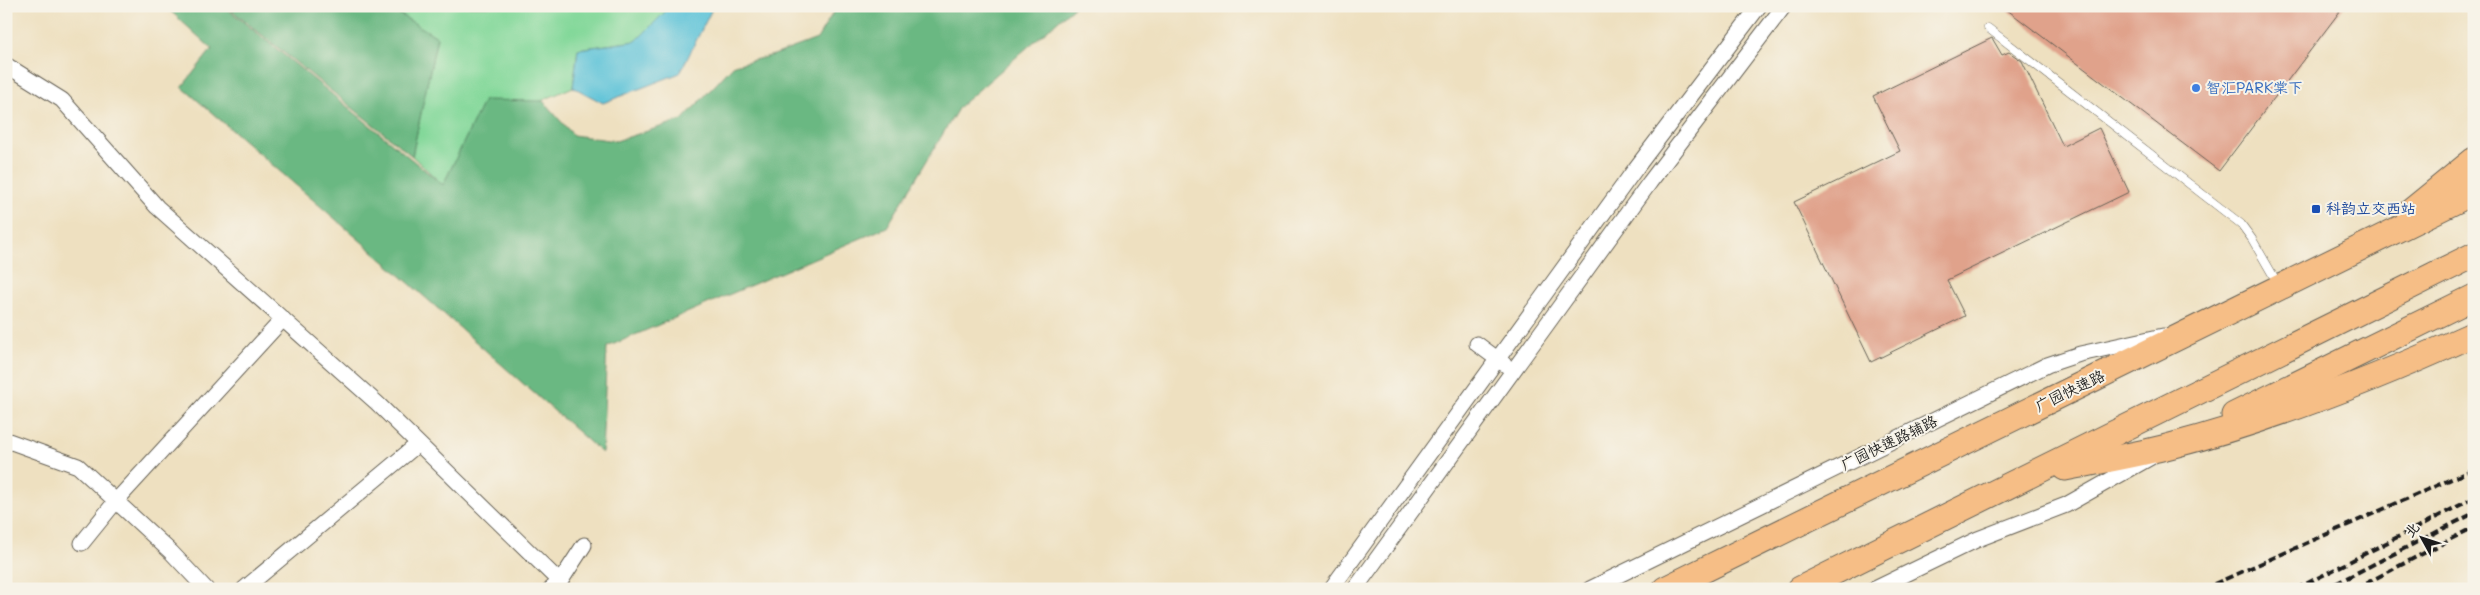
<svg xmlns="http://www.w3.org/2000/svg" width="2480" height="595" font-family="Mali,'LXGW WenKai TC',sans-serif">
<rect width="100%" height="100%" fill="#f7f3e8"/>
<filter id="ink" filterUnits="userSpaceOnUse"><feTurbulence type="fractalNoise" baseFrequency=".02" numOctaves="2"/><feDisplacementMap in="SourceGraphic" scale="10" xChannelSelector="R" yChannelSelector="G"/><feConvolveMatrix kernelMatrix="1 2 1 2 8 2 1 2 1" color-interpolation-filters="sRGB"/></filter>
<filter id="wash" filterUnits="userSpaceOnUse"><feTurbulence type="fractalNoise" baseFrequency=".0096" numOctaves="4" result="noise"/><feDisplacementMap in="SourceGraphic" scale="20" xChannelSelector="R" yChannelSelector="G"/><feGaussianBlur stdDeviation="1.12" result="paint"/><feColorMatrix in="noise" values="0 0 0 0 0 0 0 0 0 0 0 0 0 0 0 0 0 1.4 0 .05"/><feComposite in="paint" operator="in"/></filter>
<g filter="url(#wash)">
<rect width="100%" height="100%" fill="#eee0c0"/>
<path fill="#83d89a" stroke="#507a5b" d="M386,6H667L668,10L636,41L578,49L573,87L532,105L484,101L443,185L412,156L437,37Z"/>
<g fill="#6ab882" stroke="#436a4f">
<path d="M165,6H224L443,185L484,100L543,101L573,135L616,141L682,120L734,65L774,55L817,39L837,6H1075L959,107L887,227L607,347L602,453L385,262L182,87L212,49Z"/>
<path d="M226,6H386L437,37L412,156Z"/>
</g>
<path fill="#5bc2d8" stroke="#3c6f7a" d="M667,6H710L711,11L680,73L603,103L573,87L578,49L636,41L667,10Z"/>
<g id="blocks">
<g fill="#e0a28b">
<path d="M2002,6H2344L2219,171Z"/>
<path d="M1992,38L2002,55L2009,52L2022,61L2063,146L2099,128L2129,192L1947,280L1965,316L1871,362L1794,202L1900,151L1873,96Z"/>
</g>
</g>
</g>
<g filter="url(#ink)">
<use href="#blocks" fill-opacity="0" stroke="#666155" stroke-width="1"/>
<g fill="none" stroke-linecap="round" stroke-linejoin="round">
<defs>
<path id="service" d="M1988,28L2241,224L2252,239L2278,284"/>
<g id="minor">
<path d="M6,65L62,100L157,207L377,403L560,582"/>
<path d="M1477,344L1504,364"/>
<path d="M6,440L78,466L171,552L206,589"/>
<path d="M82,543L116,501L283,319"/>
<path d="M244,589L418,444"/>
<path d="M551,589L560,582L584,545"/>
<path d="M1331,589L1636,168L1759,6"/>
<path d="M1355,589L1650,182L1784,6"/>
<path d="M1590,589L2047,365L2080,354L2163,336"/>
<path d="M1875,589L1978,539L2066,505L2151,457"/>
</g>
<g id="trunk">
<path d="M2409,213L2474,160"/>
<path d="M2234,415L2474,297"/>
<path d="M2065,468C2100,461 2136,455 2170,446C2275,419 2375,379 2474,334"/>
<path d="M1665,589L2474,192"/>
<path d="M1800,589L2474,255"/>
</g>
</defs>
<use href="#service" stroke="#666155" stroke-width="9"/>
<use href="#minor" stroke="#666155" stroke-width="17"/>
<use href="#trunk" stroke="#666155" stroke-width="27"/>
<use href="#service" stroke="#fff" stroke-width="8"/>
<use href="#minor" stroke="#fff" stroke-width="15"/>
<use href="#trunk" stroke="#f6be86" stroke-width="25"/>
<g stroke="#1c1c1c" stroke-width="4" stroke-dasharray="8 4" stroke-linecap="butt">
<path d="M2203,589L2474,469"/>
<path d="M2296,589L2474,498"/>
<path d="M2325,589L2474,513"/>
<path d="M2355,589L2474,527"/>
</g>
</g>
</g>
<circle fill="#3f7fe0" stroke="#f7f3e8" stroke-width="2" cx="2196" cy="88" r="5"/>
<rect fill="#1a4fb4" stroke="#f7f3e8" stroke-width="2" x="2311" y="204" width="10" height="10" rx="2.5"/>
<g text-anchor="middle" stroke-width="4" stroke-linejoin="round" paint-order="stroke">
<g font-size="15" fill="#366cbe" stroke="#f7f3e8" text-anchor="start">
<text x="2206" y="93">智汇PARK棠下</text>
</g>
<g font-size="15" fill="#164399" stroke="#f7f3e8" text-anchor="start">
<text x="2326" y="214">科韵立交西站</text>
</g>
<g font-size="15" fill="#1c1c1c" stroke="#f7f3e8">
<text transform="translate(2070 391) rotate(-26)" y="5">广园快速路</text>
<text transform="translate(1889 443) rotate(-26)" y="5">广园快速路辅路</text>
</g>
</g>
<rect width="2480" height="595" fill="none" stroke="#f7f3e8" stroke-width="25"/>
<g transform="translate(2422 538) rotate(310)" stroke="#f7f3e8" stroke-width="4" paint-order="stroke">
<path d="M0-4L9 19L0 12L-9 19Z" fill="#1c1c1c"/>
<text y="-8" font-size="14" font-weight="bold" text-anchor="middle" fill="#1c1c1c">北</text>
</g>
</svg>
